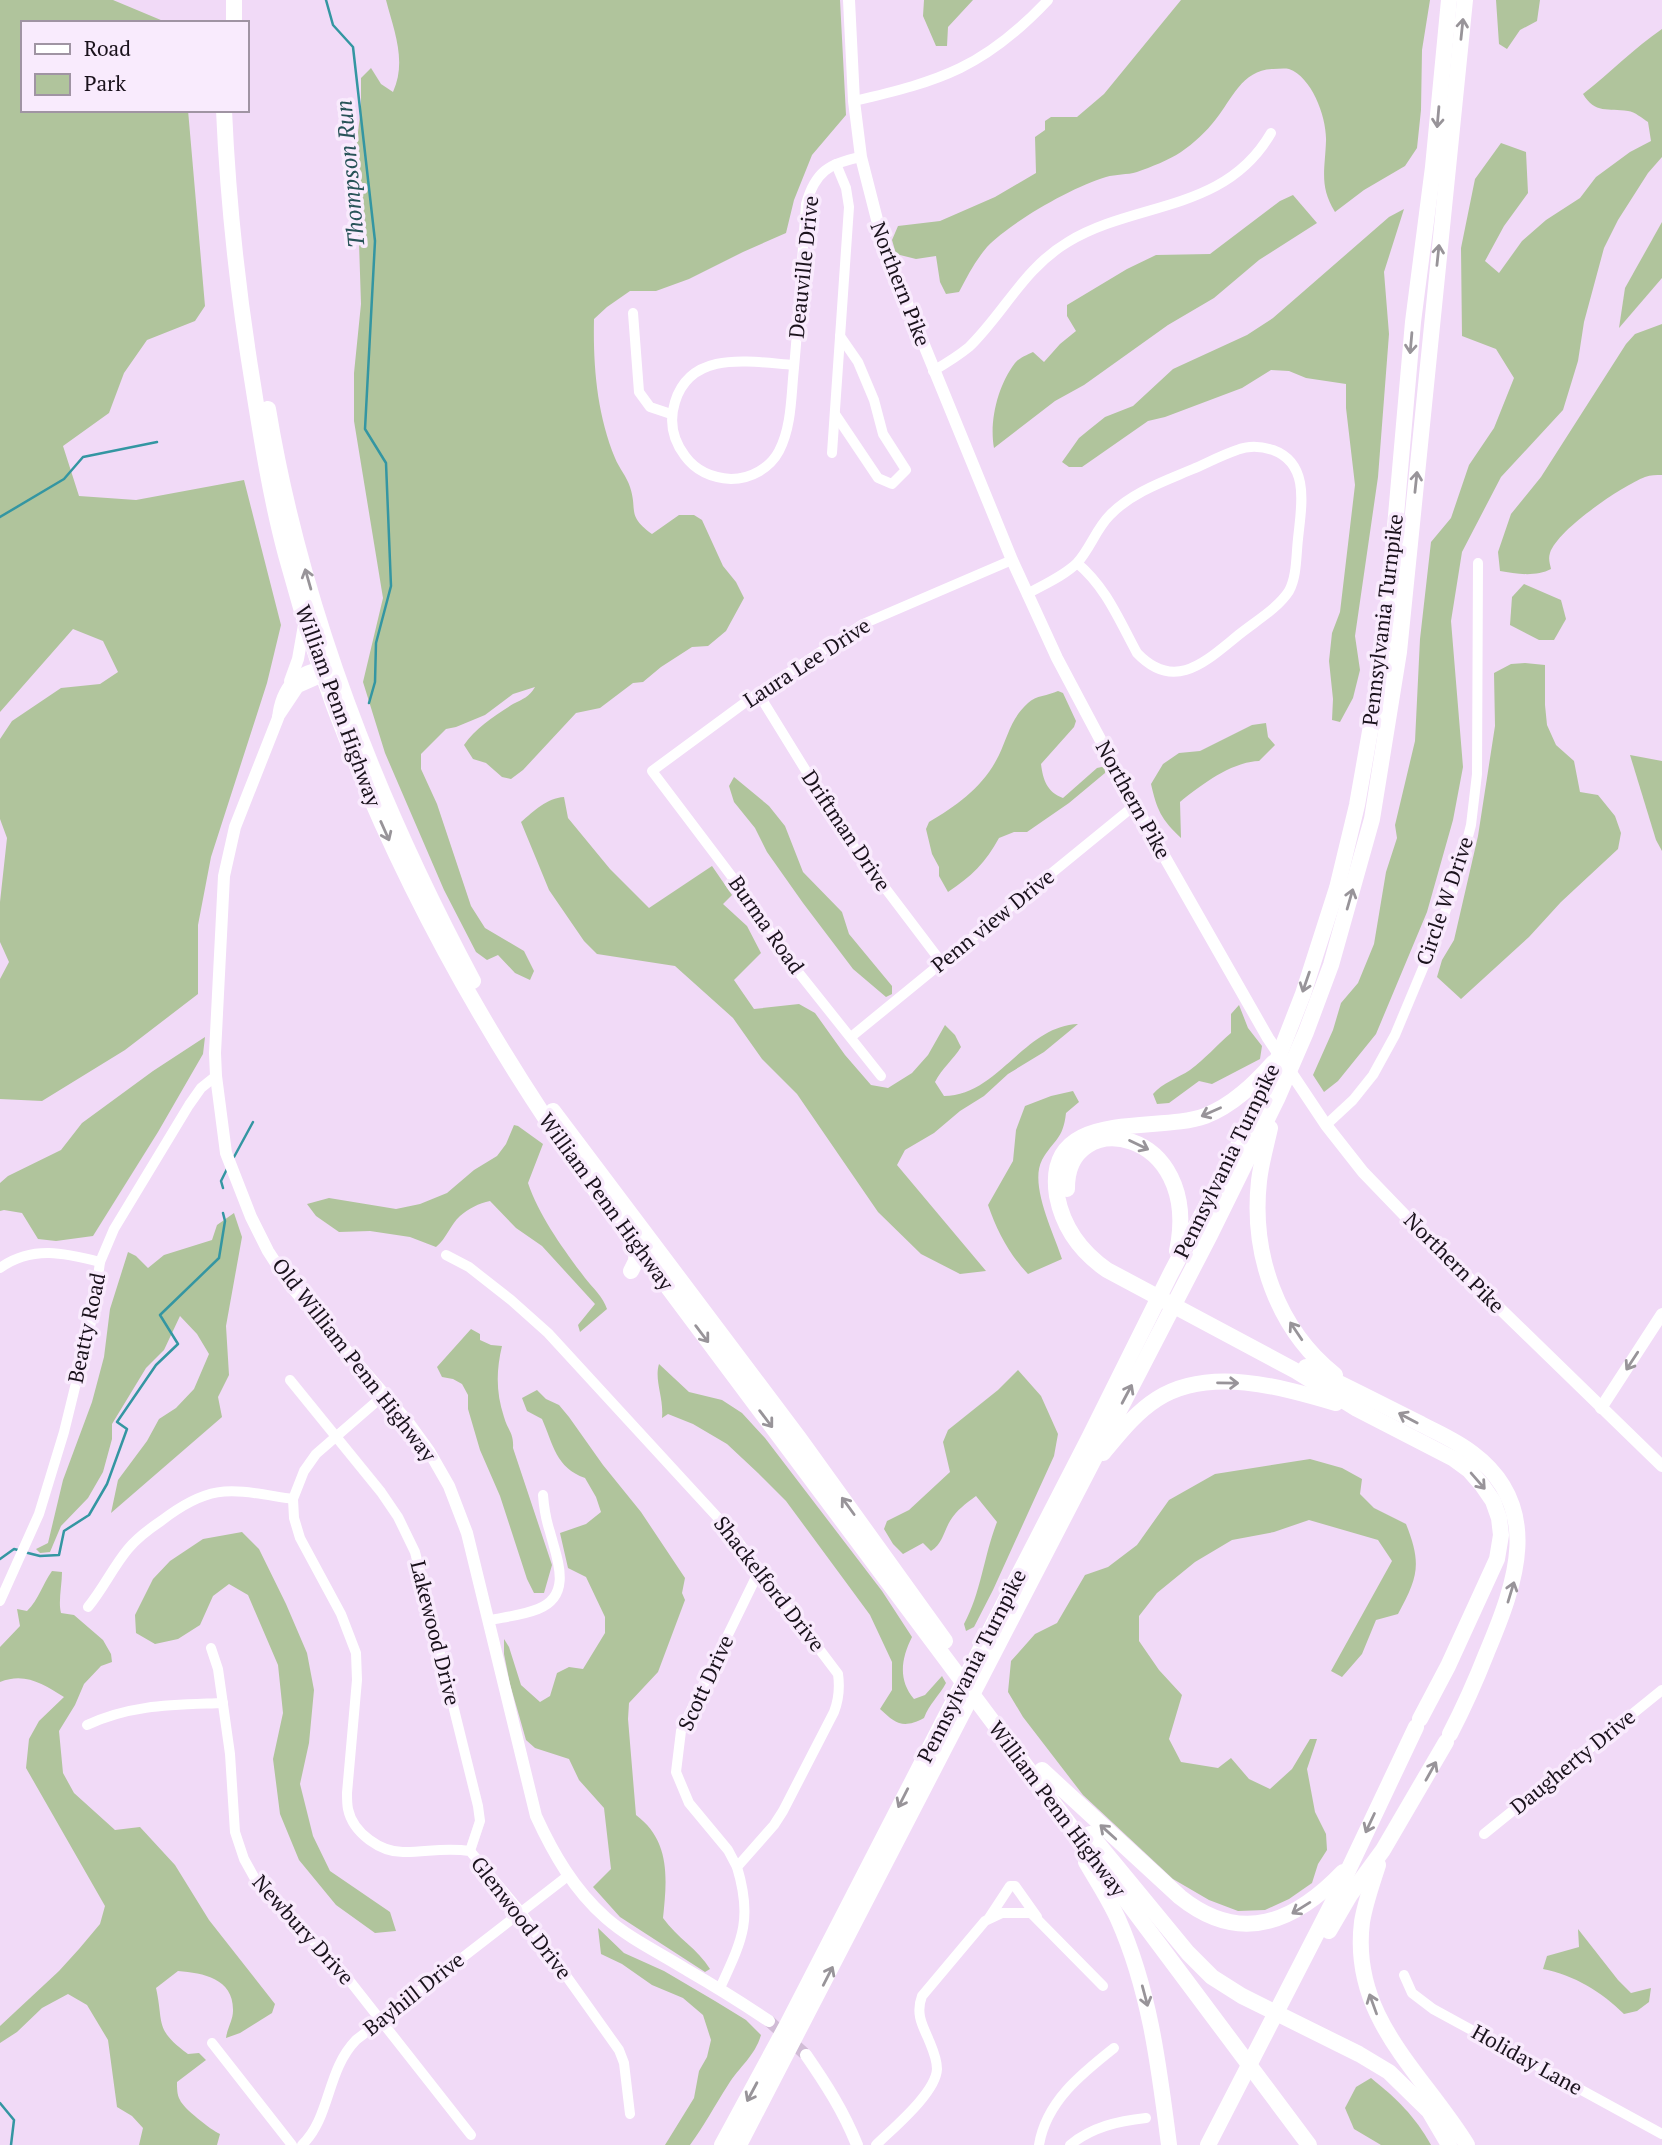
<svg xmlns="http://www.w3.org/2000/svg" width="1662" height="2145" font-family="'PT Serif',serif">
<rect width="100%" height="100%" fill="#f1daf7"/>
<g fill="#b0c49c">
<path d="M0,0H113L168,23H23V110H188L205,306L195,321L147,340L124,373L109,413L63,446L79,496L136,500L244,480L281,625L267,683L211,857L198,925V994L125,1050L42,1101L0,1099V979L9,962L0,942V902L7,838L0,819V739L12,721L61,688L100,684L118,672L103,641L73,629L0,712Z"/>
<path d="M386,0H840L846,115L812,155L794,200L786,233L743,252L689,279L656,291H630L607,307L594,319C593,367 597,414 615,458C619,468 627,477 630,487C638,511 626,515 652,534L679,515H694L702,520L723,566L736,582L744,598L726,631L708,646L692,647L661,667L643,682L633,683L600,708L576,713L523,770L511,779L502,777L486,763L473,759L464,745C475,728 496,715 513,704C523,699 529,697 535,687L513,694L485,715L456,727L446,729L421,754V769L437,804L471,906L485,928L524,951L534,971L530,980L515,973L498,955L487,960L476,952L444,890L385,753L363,682L383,598L354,421V373L361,304L359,243L353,195L355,156L361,108V78L371,68L381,84L393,92C407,61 394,31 386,0Z"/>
<path d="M924,0H973L948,27L947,46H936L923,16Z"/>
<path d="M1181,0H1430L1422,50L1421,110L1417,148L1405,166L1364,190L1335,212C1319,186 1325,170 1326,141C1327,118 1312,77 1289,69C1284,68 1278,69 1273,69C1242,70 1232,99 1216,119C1206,132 1194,143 1181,152C1169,160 1151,167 1137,172C1127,175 1116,174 1106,177C1072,187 1011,222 987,247C975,261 967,277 959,292L946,294L940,282L936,256L916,259L896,254L892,240L898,226L940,221L995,197L1036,173L1035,137L1045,130V121L1051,117H1077L1104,94Z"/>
<path d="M1496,0H1540L1537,21L1520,30L1507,49L1499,44Z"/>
<path d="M1662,29V157L1648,173L1618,220L1604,248L1584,322L1578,361L1563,410L1501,477L1462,552L1451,621L1463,767L1453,820L1427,912L1376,1034L1338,1081L1324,1092L1313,1075L1333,1030L1341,1003L1358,983L1374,944L1386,872L1397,838L1395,825L1415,741L1420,639L1431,542L1451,518L1469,465L1494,428L1514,378L1496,349L1462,336L1461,248L1475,179L1501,143L1526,152L1528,193L1504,226L1485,261L1499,273L1522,241L1546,220L1580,198L1596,177L1630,152L1651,141L1648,122C1642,118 1635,112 1628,111C1608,108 1595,114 1583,94C1610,73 1634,48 1662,29Z"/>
<path d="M1293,195L1317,223L1259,260L1214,298L1168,325L1084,385L1055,401L994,448C989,421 998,385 1015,363C1019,358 1027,355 1033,352L1044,362L1060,344L1076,331L1067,316V305L1127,269L1156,255L1210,254L1280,201Z"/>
<path d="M1404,209L1384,272L1389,334L1378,477L1355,636L1360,670L1353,698L1340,722L1332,720L1333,699L1329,661L1332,633L1340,612L1355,485L1346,408V384L1306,378L1289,371L1271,370L1242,388L1165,417L1148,421L1082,467H1069L1062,462L1079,438L1090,429L1105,417L1133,406L1173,369L1247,335L1273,318L1389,217Z"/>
<path d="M1662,222V278L1619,328L1625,288Z"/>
<path d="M1662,324V475C1656,475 1651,475 1645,477C1622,486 1558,529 1550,553C1548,559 1550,564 1551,569C1536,577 1516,574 1500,571L1498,552L1511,514L1541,477L1626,344L1635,334Z"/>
<path d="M1524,584L1561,600L1566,619L1554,640H1539L1510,625L1512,597Z"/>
<path d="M1525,663L1545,665V705L1547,725L1556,745L1574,761L1580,792L1598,795L1615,816L1621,833L1618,849L1561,902L1529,937L1461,999L1437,977L1442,960L1454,940L1478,836L1495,726L1494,673L1511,664Z"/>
<path d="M1058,691L1063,693L1076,721L1074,727L1041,764C1043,780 1047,792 1063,798L1097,768L1106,766L1105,773L1069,803L1027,832H1014L999,838C986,862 971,877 948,892L939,876V867L932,854L926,829L929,822C958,805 984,786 999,755C1008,736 1011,718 1028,703C1036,695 1048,696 1058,691Z"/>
<path d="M1266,723L1268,737L1275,745L1259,761C1231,762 1201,785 1180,802L1181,838C1161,819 1157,810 1151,784L1163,764L1179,753L1200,751L1252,725Z"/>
<path d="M1630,755L1662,761V851L1656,840Z"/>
<path d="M734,777L769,806L785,826L803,872L842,912L849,934L892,986V994L886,997L853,969L803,903L767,852L755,828L734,802L729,786Z"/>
<path d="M564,797L568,818L610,869L649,908L712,866L732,895L723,904L747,926L761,953L734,980L754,1009L799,1004L815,1013L845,1055L871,1085L888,1088L912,1073L928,1055L945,1025L955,1035L961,1047C953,1060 942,1068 935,1082L944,1096C998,1096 1024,1026 1078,1024L1044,1052L1008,1074L984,1096L960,1111L934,1133L905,1150L897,1165L986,1271L960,1274L921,1254L878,1212L797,1094L762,1059L733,1018L675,966L597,954L584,941L549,890L521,822C534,811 547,798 564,797Z"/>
<path d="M1239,1005L1248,1028L1262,1046L1260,1059L1212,1084L1199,1081L1169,1103L1157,1104L1153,1094C1162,1083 1178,1078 1190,1070C1205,1059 1217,1045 1231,1033V1014Z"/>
<path d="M205,1037L203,1054L158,1132L93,1236L56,1241L38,1239L22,1213L4,1210L0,1211V1183L8,1176L61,1150L82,1123L153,1071Z"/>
<path d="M1073,1091L1079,1102L1066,1113C1063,1140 1054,1139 1042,1160C1029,1185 1054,1233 1062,1259L1028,1274C1009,1254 997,1231 988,1205L1013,1161L1016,1130L1025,1106L1051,1096Z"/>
<path d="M514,1125L518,1126L543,1144L528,1183C539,1216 564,1250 585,1278C593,1288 603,1297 607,1309L580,1332L578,1325L595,1304L542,1246L516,1228L490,1201C479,1203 468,1209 460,1216C450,1225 447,1238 436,1247L410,1237L370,1231L339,1232L316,1216L307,1204L329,1198L396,1209L420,1204L447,1193L474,1170L497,1156L506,1144Z"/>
<path d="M234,1213L242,1237L226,1326L229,1375L218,1397L222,1417L111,1513L118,1480L147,1441L159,1419L176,1408L194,1389L209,1354L197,1334L180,1316L164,1350L146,1368L112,1424V1439L103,1472L88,1498L61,1526L50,1552L40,1553L36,1549L48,1543L63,1480L92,1402L104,1357L110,1309L128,1252L136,1256L148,1268L164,1255L212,1240L217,1225Z"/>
<path d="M471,1329L480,1334V1340L491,1345L502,1346C496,1371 496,1393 504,1417C508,1431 514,1433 513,1448L552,1565L544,1593H534L527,1579L500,1496L480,1450L468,1409V1395L462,1384L453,1379L442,1377L437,1367Z"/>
<path d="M659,1364L689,1392L722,1400L742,1413L765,1438L882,1591L912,1637C901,1659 898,1680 914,1699L925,1695L942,1676L946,1683C939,1696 929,1704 924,1718C903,1729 896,1724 880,1709L892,1690V1662L870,1615L845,1581L786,1501L758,1473L727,1444L693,1424L668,1414L662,1418C664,1398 654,1380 659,1364Z"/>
<path d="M1018,1370L1041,1396L1058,1434L1054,1456L993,1590L974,1627L966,1631L964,1624C981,1593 984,1555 997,1522L976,1496C965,1504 957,1510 950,1521C943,1533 943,1543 931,1551L923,1543L903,1554L893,1544L884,1529L887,1521L909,1510L950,1472L943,1442L948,1430L998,1390Z"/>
<path d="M537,1390L546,1399L559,1405L569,1417L603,1465L641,1512L685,1578L682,1593L685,1600L658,1672L629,1703L628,1719L636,1815C671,1841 667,1880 663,1918C677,1938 698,1949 710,1969L705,1972L620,1917L593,1887L611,1869L604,1808L579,1780L569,1759L535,1748L526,1740L510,1684L504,1654V1639L509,1647L521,1685L540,1702L550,1696L557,1673L569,1667L583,1669L605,1633V1617L586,1577L568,1568L560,1533L586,1524L601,1512L596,1497L585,1478C556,1468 553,1444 542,1419L527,1411L522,1398Z"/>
<path d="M1310,1459L1342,1468L1362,1479L1360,1494L1374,1508L1406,1524C1422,1564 1418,1577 1398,1614L1376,1620L1362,1654L1342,1677L1331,1671L1392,1561L1378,1540L1309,1520L1274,1532L1232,1540L1195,1562L1157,1593L1139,1616V1641L1159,1670L1182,1695L1169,1739L1181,1762L1218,1768L1231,1758L1249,1779L1270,1789L1292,1769L1310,1739H1317L1307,1769L1315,1812L1326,1834L1327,1850L1318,1864L1312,1883L1289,1899L1265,1910L1238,1911L1209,1900L1173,1879L1083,1795L1023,1717L1008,1692L1011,1661L1035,1634L1057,1623L1085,1575L1108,1567L1137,1545L1169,1500L1215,1474Z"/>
<path d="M242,1532L259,1549L286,1604L307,1653L314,1690L309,1743L300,1784L313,1836L330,1871L390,1912L396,1931L375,1933L336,1905L299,1860L280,1814L273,1759L283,1713L278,1665L248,1595L229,1584L213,1596L200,1625L178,1639L155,1644L136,1633L135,1615L153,1579L170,1561L203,1539Z"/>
<path d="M52,1571L62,1572C62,1585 58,1602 61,1613L74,1615L103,1640L111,1654L112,1662L101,1666L84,1684L75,1705L59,1731L63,1773L74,1793L115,1830L140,1827L175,1865L209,1920L275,2004L272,2013L240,2033L226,2038C227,2029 233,2020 233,2011C234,1979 204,1973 178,1971L156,1988C164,2024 154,2029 188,2054L199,2053L206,2060L177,2082C177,2088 177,2095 180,2100C183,2108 211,2130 220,2134L217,2145H139L143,2128L132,2116L117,2107L108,2040L87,2005L68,1994L42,2008L17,2032L0,2043V2026L59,1971L79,1949L100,1924L105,1906L26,1768L29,1739L39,1721L64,1697C43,1684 25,1672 0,1682V1647L20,1626L17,1609L27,1611C39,1599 42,1585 52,1571Z"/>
<path d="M598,1928L624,1953L664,1971L715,2001L746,2020L761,2035C755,2056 739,2067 728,2085C715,2105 704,2126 690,2145H665L694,2098L699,2071L707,2057L711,2040L703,2015L683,1998L652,1985L622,1964L601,1954Z"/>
<path d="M1578,1929L1618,1980L1631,1993L1651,1988L1649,2002L1637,2011L1624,2014C1602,1992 1574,1975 1543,1969L1547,1956L1579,1947Z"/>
<path d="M1371,2078C1397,2099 1414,2115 1431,2145H1381L1354,2129L1345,2108L1356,2087Z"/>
</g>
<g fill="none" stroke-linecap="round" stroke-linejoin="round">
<g stroke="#3496a2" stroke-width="2.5">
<path d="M326,0L333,25L353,47L375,241L365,429L386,463L391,586L376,643L375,682L369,703"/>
<path d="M0,517L64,479L83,457L157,442"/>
<path d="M234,1157L253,1122"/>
<path d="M223,1188L221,1181L227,1169"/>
<path d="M24,1552L40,1556L59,1555L64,1531L89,1515L107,1484L127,1429L117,1422L156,1365L178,1344L160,1315L219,1258L225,1221L223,1213"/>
<path d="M0,1559L14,1549L18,1550"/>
<path d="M0,2103L14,2120L11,2145"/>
</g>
<path stroke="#d1bcd6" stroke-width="12" stroke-dasharray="12 6" stroke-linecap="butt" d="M769,2021L806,2055"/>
<g stroke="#fff" stroke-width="10">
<path d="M854,101C941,81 985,67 1048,0"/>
<path d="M633,313L639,392L650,407L671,414"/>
<path d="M794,365C751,362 691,349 675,402C669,421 673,440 685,456C696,471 713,478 731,479C751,479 770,468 779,451C792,426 791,395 794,368C799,313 802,259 806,204C815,172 829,163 861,157"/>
<path d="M933,371C945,364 958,356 969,347C1004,313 1024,268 1068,242C1135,201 1225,213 1271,133"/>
<path d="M835,414L878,478L892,484L906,470L883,434L874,400L858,362L840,336"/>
<path d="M832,453L849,207L846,188L836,164"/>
<path d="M1027,594C1043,585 1064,576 1077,563C1090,549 1096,529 1110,515C1132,492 1165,481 1193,469C1207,463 1222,455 1237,450C1249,445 1261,446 1273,450C1311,464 1301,508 1298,539C1296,556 1297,576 1289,591C1278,608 1256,621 1241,633C1208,659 1176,694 1137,653C1119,620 1106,587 1077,563"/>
<path d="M758,693L848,839L942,963"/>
<path d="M851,1037L1135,805"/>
<path d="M881,1076L791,963L742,890L652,771L758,693L863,624L1012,560"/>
<path d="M1326,1125L1353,1100L1373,1075L1395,1035L1436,937L1457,879L1471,825L1477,774L1478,563"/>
<path d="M446,1255L469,1267L511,1300L548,1333L731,1532L838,1674C840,1688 839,1699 834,1712L783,1811L774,1825L737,1867C753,1920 742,1940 720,1988"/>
<path d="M0,1268C32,1245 65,1253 100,1262"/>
<path d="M290,1380L381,1492L398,1517L415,1552L478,1806L480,1821L470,1851"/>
<path d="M384,1395L316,1454L304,1471L293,1499L294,1518L300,1538L341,1614L356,1653L357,1680L347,1793C347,1798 347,1804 348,1809C353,1833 381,1853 405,1852C428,1852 445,1847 470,1851L520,1911L619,2050L624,2063L630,2114"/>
<path d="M0,1601L39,1514L64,1432L93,1314L100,1262L114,1229L189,1105L201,1088L216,1076"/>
<path d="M88,1607C103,1589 113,1567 128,1549C137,1538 149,1529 161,1521C213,1481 232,1490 293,1499"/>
<path d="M490,1620C505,1617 523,1615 538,1609C573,1595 557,1559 550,1532C546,1520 544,1508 543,1495"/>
<path d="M211,1648L218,1669L230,1754L235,1832L244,1859L259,1886L338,1966L471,2135"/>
<path d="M87,1725C132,1704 174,1705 223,1703"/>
<path d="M1484,1834L1662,1690"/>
<path d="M737,1867L728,1850L689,1803L676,1772L681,1731L760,1569"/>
<path d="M989,1918L1010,1886H1015L1037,1917"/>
<path d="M1404,1975L1412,1993L1433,2009L1662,2134"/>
<path d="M212,2043L292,2145"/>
<path d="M302,2145C331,2117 326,2071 356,2040L569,1875"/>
<path d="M876,2145C892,2129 936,2093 937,2069C937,2058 932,2048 928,2038C921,2023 916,2012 922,1996L985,1921L1002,1913H1031L1103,1986"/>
<path d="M1039,2145C1046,2102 1081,2074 1114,2048"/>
<path d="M1070,2145C1092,2127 1118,2121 1146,2118"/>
</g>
<g stroke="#fff" stroke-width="12">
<path d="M849,0L854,101L861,157L884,247L1012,560L1057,658L1135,805L1268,1038L1326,1125L1363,1172L1417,1228L1662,1466"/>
<path d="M327,668C297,668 281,689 278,718L235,827L224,876L215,1053L216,1076L226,1153L251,1217L268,1251L290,1285L408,1422L429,1451L449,1486L467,1533L536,1816C553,1853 574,1890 606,1918C630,1939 660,1953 687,1970C715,1986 742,2003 769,2021"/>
<path d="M290,681L298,659L304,625"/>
<path d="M278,717L298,687L325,675"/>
<path d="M1601,1408L1662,1314"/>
<path d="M806,2055C826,2084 844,2112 857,2145"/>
</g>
<g stroke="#fff" stroke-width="16">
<path d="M234,23V0"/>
<path d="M224,110C228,203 238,294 253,385C262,442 271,499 286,555C346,780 453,989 587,1179L1309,2145"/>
<path d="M268,409C301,608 378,803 473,981"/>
<path d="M1273,1063C1254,1084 1233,1105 1205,1116C1156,1134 1043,1106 1057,1196C1063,1227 1081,1252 1107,1270L1296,1371L1357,1409L1454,1459L1469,1470L1482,1485L1493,1501L1499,1518L1501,1535L1497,1559L1448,1666L1420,1719"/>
<path d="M553,1111L799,1438L945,1641"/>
<path d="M1270,1128C1266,1146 1261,1163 1259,1181C1251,1254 1277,1329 1335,1375"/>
<path d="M1067,1189C1066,1104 1203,1127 1177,1251"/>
<path d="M631,1271L636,1261L637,1247"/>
<path d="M1306,1367C1344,1385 1383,1405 1421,1424C1438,1433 1457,1441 1472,1453C1544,1507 1516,1583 1487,1652C1476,1680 1464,1707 1450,1734"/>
<path d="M1103,1453C1119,1434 1135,1413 1157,1399C1209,1366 1281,1387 1336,1403"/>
<path d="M1042,1770L1180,1897C1241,1946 1295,1922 1343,1872"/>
<path d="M1090,1834L1188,1953L1212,1977L1242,1996L1359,2054L1389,2072L1429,2111L1449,2145"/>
<path d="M1086,1862C1097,1881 1109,1899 1118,1919C1150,1991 1159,2067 1169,2145"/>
<path d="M1378,1865C1372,1884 1365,1903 1362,1922C1350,2018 1423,2073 1467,2145"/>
<path d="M1329,1931L1350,1895L1383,1850L1446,1742"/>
<path d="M722,2145L787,2025L1089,1438L1171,1273L1260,1104L1303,994L1337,888L1357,805L1384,652L1413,322L1433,167L1449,0"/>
<path d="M739,2145L1210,1235L1277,1099L1306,1032L1331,965L1372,819L1399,652L1465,0"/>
<path d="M1208,2145L1336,1896L1416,1727"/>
</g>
</g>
<defs><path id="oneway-shaft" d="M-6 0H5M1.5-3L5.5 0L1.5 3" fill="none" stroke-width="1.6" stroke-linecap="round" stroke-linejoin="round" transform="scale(1.75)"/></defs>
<g stroke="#989499">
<use href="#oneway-shaft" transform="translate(1462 29) rotate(-84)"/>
<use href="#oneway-shaft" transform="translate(1438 117) rotate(95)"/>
<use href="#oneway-shaft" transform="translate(1438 255) rotate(-84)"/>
<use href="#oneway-shaft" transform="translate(1411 343) rotate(95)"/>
<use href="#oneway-shaft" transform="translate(1416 482) rotate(-84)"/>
<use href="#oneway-shaft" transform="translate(308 579) rotate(-106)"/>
<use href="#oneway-shaft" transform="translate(385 831) rotate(66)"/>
<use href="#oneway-shaft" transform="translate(1350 899) rotate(-74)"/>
<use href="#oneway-shaft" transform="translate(1306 982) rotate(109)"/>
<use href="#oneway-shaft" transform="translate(1211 1112) rotate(156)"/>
<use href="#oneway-shaft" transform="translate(1139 1145) rotate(26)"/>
<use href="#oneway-shaft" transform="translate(1296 1331) rotate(-124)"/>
<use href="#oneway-shaft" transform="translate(702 1334) rotate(53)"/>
<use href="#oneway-shaft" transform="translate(1632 1361) rotate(123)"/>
<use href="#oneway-shaft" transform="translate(1228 1383) rotate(1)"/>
<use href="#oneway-shaft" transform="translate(1127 1394) rotate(-62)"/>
<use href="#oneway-shaft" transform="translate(1408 1418) rotate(-152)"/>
<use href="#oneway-shaft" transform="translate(766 1419) rotate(53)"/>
<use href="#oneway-shaft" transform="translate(1478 1481) rotate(49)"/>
<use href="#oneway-shaft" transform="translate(848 1506) rotate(-126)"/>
<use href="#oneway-shaft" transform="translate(1511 1592) rotate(-73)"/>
<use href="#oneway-shaft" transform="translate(1431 1771) rotate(-61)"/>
<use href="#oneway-shaft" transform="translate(903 1798) rotate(117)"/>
<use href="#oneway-shaft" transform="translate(1370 1823) rotate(115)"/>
<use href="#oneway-shaft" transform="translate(1108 1832) rotate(-138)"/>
<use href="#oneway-shaft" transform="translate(1301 1908) rotate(148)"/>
<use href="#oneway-shaft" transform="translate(828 1976) rotate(-63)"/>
<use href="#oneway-shaft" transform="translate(1145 1996) rotate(75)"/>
<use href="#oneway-shaft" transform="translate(1373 2004) rotate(-110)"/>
<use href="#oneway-shaft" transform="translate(752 2092) rotate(118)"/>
</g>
<g text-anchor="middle" stroke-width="7" stroke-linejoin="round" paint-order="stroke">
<g font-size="21" fill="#1a121c" stroke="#f9ebfd">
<text transform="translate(804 267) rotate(-84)" y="7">Deauville Drive</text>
<text transform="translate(900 284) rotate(69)" y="7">Northern Pike</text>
<text transform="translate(1383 620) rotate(-83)" y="7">Pennsylvania Turnpike</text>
<text transform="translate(807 663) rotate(-33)" y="7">Laura Lee Drive</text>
<text transform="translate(338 706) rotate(70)" y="7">William Penn Highway</text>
<text transform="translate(1133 800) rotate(61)" y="7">Northern Pike</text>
<text transform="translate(846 831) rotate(56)" y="7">Driftman Drive</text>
<text transform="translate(1445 901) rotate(-71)" y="7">Circle W Drive</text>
<text transform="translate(993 921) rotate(-39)" y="7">Penn view Drive</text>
<text transform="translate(766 925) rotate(55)" y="7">Burma Road</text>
<text transform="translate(1227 1161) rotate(-64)" y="7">Pennsylvania Turnpike</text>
<text transform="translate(606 1202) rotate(54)" y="7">William Penn Highway</text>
<text transform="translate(1454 1263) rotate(45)" y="7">Northern Pike</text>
<text transform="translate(87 1328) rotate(-78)" y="7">Beatty Road</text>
<text transform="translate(354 1360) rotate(52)" y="7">Old William Penn Highway</text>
<text transform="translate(769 1584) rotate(52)" y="7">Shackelford Drive</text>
<text transform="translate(435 1633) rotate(76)" y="7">Lakewood Drive</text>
<text transform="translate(972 1666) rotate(-63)" y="7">Pennsylvania Turnpike</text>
<text transform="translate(706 1683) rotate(-65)" y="7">Scott Drive</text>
<text transform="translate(1573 1762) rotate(-39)" y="7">Daugherty Drive</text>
<text transform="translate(1057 1809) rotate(53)" y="7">William Penn Highway</text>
<text transform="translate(521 1918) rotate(52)" y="7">Glenwood Drive</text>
<text transform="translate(303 1930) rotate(48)" y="7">Newbury Drive</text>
<text transform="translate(414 1994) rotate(-38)" y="7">Bayhill Drive</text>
<text transform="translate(1527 2060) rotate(29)" y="7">Holiday Lane</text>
</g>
<g font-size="23" font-style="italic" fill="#285358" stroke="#f9ebfd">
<text transform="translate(350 174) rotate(-95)" y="8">Thompson Run</text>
</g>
</g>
<rect x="21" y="21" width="228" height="91" fill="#f9ebfd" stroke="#a094a3" stroke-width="2"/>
<rect x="35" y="44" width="35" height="10" fill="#ffffff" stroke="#a094a3" stroke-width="2"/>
<text x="84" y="56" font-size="21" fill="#1a121c">Road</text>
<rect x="35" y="74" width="35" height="21" fill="#b0c49c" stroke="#a094a3" stroke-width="2"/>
<text x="84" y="91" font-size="21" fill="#1a121c">Park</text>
</svg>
